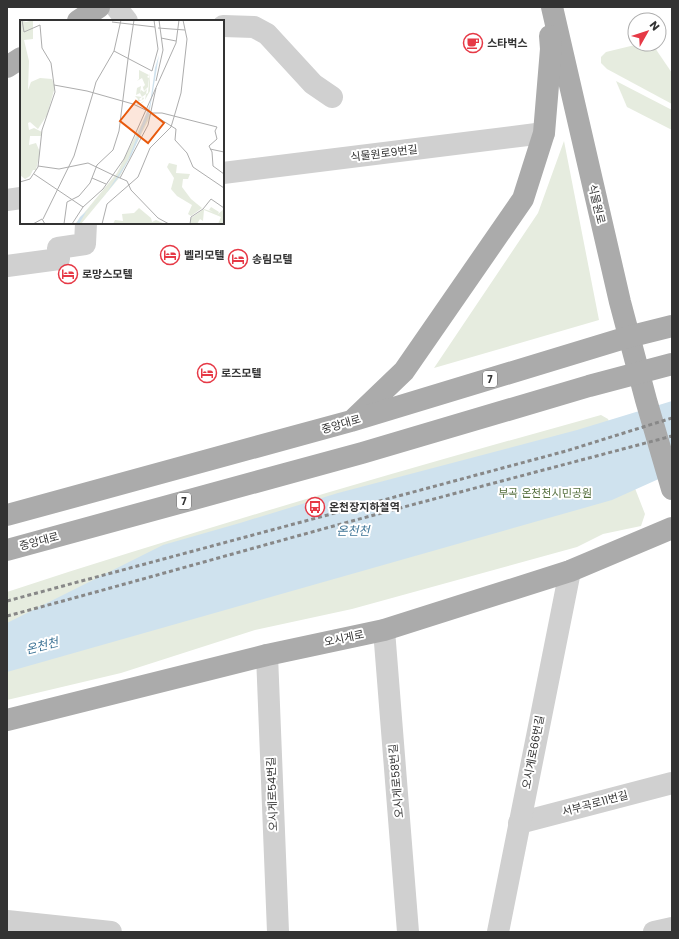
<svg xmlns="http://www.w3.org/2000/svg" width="679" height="939" font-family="Poppins,'Noto Sans KR',sans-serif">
<rect width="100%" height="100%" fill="#fff"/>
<g fill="#e6ecdf">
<path d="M639,44H651L655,48L672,73V104L607,69L601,63V57L606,52Z"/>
<path d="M616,81L672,110V130L627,107Z"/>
<path d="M564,141L599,320L434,368L538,213Z"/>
<path d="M601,415L608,419L645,514L641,526L603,534L577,547L352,609L255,630L121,673L7,700V592C203,528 402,470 601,415Z"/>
</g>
<path fill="#cfe2ee" d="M672,401V473L612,500L7,672V623L163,545L240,523L338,493L577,430Z"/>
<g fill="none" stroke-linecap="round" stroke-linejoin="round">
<g stroke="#d0d0d0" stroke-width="22">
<path d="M116,7L127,21"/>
<path d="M223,26L254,27L267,34L313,84L332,97"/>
<path d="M223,173L544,133"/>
<path d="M7,200L21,198"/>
<path d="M7,266L59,259L58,248L85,244L86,223"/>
<path d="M384,630L408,932"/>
<path d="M267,655L278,932"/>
<path d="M519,823L672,783"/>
<path d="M7,921L111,932"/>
<path d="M498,932L570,571"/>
<path d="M654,932L672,928"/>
</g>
<g stroke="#ababab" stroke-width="22">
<path d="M552,7L620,302L646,400L672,489"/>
<path d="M78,21L99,7"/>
<path d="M7,67L21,58"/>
<path d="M355,418L404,371L523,199L544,133L551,49L550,36"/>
<path d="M7,515L351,421L628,337L672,326"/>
<path d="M7,550L362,453L589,386L672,364"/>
<path d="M7,720L267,655L384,630L570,571L672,528"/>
</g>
<g stroke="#888" stroke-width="3" stroke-dasharray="4 3" stroke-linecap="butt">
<path d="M7,601L566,451L672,418"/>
<path d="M7,616C105,590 203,562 301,535C424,501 548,469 672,436"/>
</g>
</g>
<defs>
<symbol id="cafe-ring" viewBox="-11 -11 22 22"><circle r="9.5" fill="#fff" stroke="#e63946" stroke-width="1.5"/><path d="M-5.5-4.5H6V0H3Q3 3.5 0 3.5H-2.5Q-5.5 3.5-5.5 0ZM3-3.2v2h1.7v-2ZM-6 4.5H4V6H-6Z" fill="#e63946"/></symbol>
<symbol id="hotel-ring" viewBox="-11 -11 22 22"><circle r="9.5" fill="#fff" stroke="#e63946" stroke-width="1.5"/><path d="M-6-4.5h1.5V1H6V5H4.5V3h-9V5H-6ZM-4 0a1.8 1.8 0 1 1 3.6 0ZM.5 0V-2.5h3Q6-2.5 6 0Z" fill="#e63946"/></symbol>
<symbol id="bus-ring" viewBox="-11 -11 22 22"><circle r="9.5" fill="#fff" stroke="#e63946" stroke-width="1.5"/><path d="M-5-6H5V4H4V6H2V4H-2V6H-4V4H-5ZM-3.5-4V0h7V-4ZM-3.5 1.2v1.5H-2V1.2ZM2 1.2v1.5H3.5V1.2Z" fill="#e63946"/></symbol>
</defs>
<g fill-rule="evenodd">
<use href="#cafe-ring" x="462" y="32" width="22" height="22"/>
<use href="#hotel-ring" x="159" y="244" width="22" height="22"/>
<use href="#hotel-ring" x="227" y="248" width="22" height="22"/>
<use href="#hotel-ring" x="57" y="263" width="22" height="22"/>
<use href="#hotel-ring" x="196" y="362" width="22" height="22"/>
<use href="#bus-ring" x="304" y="496" width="22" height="22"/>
</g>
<g text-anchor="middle" stroke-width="4" stroke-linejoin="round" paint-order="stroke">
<g fill="#fff" stroke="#707070" stroke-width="1">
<rect x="483" y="371" width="14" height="16" rx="3"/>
<rect x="177" y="493" width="14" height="16" rx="3"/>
</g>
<g font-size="10" font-weight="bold" fill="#333">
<text x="490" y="383">7</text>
<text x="184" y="505">7</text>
</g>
<g font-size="11" font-weight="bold" fill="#333" stroke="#fff" text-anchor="start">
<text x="487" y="47">스타벅스</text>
<text x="184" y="259">벨리모텔</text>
<text x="252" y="263">송림모텔</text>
<text x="82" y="278">로망스모텔</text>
<text x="221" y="377">로즈모텔</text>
<text x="329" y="511">온천장지하철역</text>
</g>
<g font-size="11" fill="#333" stroke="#fff">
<text transform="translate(384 153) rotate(-7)" y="4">식물원로9번길</text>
<text transform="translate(597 204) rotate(77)" y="4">식물원로</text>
<text transform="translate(341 424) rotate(-16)" y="4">중앙대로</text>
<text transform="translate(39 541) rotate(-15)" y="4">중앙대로</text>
<text transform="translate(344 638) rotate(-12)" y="4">오시게로</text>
<text transform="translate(533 752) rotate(-79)" y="4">오시게로66번길</text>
<text transform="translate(396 781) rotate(-95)" y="4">오시게로58번길</text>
<text transform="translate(272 794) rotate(-92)" y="4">오시게로54번길</text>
<text transform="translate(595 803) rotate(-15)" y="4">서부곡로11번길</text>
</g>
<g font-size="11" fill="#56703f" stroke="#fff">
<text x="545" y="497">부곡 온천천시민공원</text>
</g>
<g font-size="12" font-style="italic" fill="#3f7597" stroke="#fff">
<text x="353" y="535">온천천</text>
<text transform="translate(42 646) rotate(-14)" y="4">온천천</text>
</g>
</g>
<g transform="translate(20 20)">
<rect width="204" height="204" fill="#fff"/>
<path d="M0,0L6,2L13,0V19L4,20L9,41L8,70L11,62L20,58L32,59L35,67L27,95L18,109L10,102L8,103L9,110L14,108L22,112L21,116H10L9,125L16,123L20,132L16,150H13L10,156L5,159L0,155ZM119,50L129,55L127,57L129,58L128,67L124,71L122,64L123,67L125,65L122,58L117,61L119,59ZM130,52V71L125,80L118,85L116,84L122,83L125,80L126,74L119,79L121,81L123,77L124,79L117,82L118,79L115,76L122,77L120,73L116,75L117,68L121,66L120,73L121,70L124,72L127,69L126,74L128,73ZM127,93L131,94L130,97L99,158L61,204H55L97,153ZM149,143L157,145L156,153L170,154L168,159H163L162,167L171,179L182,188L171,196L168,194L172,185L157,176L151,169L154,158L147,147ZM191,187L199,192L198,194L204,189V204H198L201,197L184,190L183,201L180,199L177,204H170L171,198L184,189L193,192L189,190ZM119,188L131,198L132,202L136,200L145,204H93L95,200L103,201L102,194L114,193Z" fill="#e6ecdf"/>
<path d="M139,35L129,95L111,136L98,158L84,176L66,192L59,204H56L60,197L85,175L108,140L130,84L135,48Z" fill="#cfe2ee"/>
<path fill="none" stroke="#adadad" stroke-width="1" d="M101,0L94,31L132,51M92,2L135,7M138,8L165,10M141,18L156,21M108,39L114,0M132,51L138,29L134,0M136,61L143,30L139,0M34,65L67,71L113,84L132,93M73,73L76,62L94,31M132,93H142L197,107L195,111L197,119L189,126L192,132L193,146L204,154M132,94L156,109L155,120L167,133L173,147L204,168M154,97L161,73L167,19L163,0M99,111L108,39M190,129L204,132M18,146L39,149L68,143L93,155M14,154L63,187M93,155L107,161L111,170L138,198L149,204M72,158L86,164M100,158L128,105L136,68M0,162L10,159L18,147L22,110L35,72L31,43L22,28L20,5L4,12L2,0M23,199L54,136L73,73M13,204L22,199L25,204M44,204L47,182L59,176L70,163L77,145L93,130L99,111M52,204L63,187L83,169L104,139L156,23L159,0M82,204L87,184L118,157L130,128L151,107L154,97M170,204L171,197L183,189L191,179L204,188"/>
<path fill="#e8590c" fill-opacity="0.15" stroke="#e8590c" stroke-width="2" d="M116,81L144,103L128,123L100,101Z"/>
<rect width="204" height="204" fill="none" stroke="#333" stroke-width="2"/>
</g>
<rect width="679" height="939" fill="none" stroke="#333333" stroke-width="16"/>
<g transform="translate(647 32) rotate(51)"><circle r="19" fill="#ffffff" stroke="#adadad"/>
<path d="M0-3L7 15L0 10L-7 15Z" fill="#e63946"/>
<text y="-6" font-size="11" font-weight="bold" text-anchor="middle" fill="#333333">N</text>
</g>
</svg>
